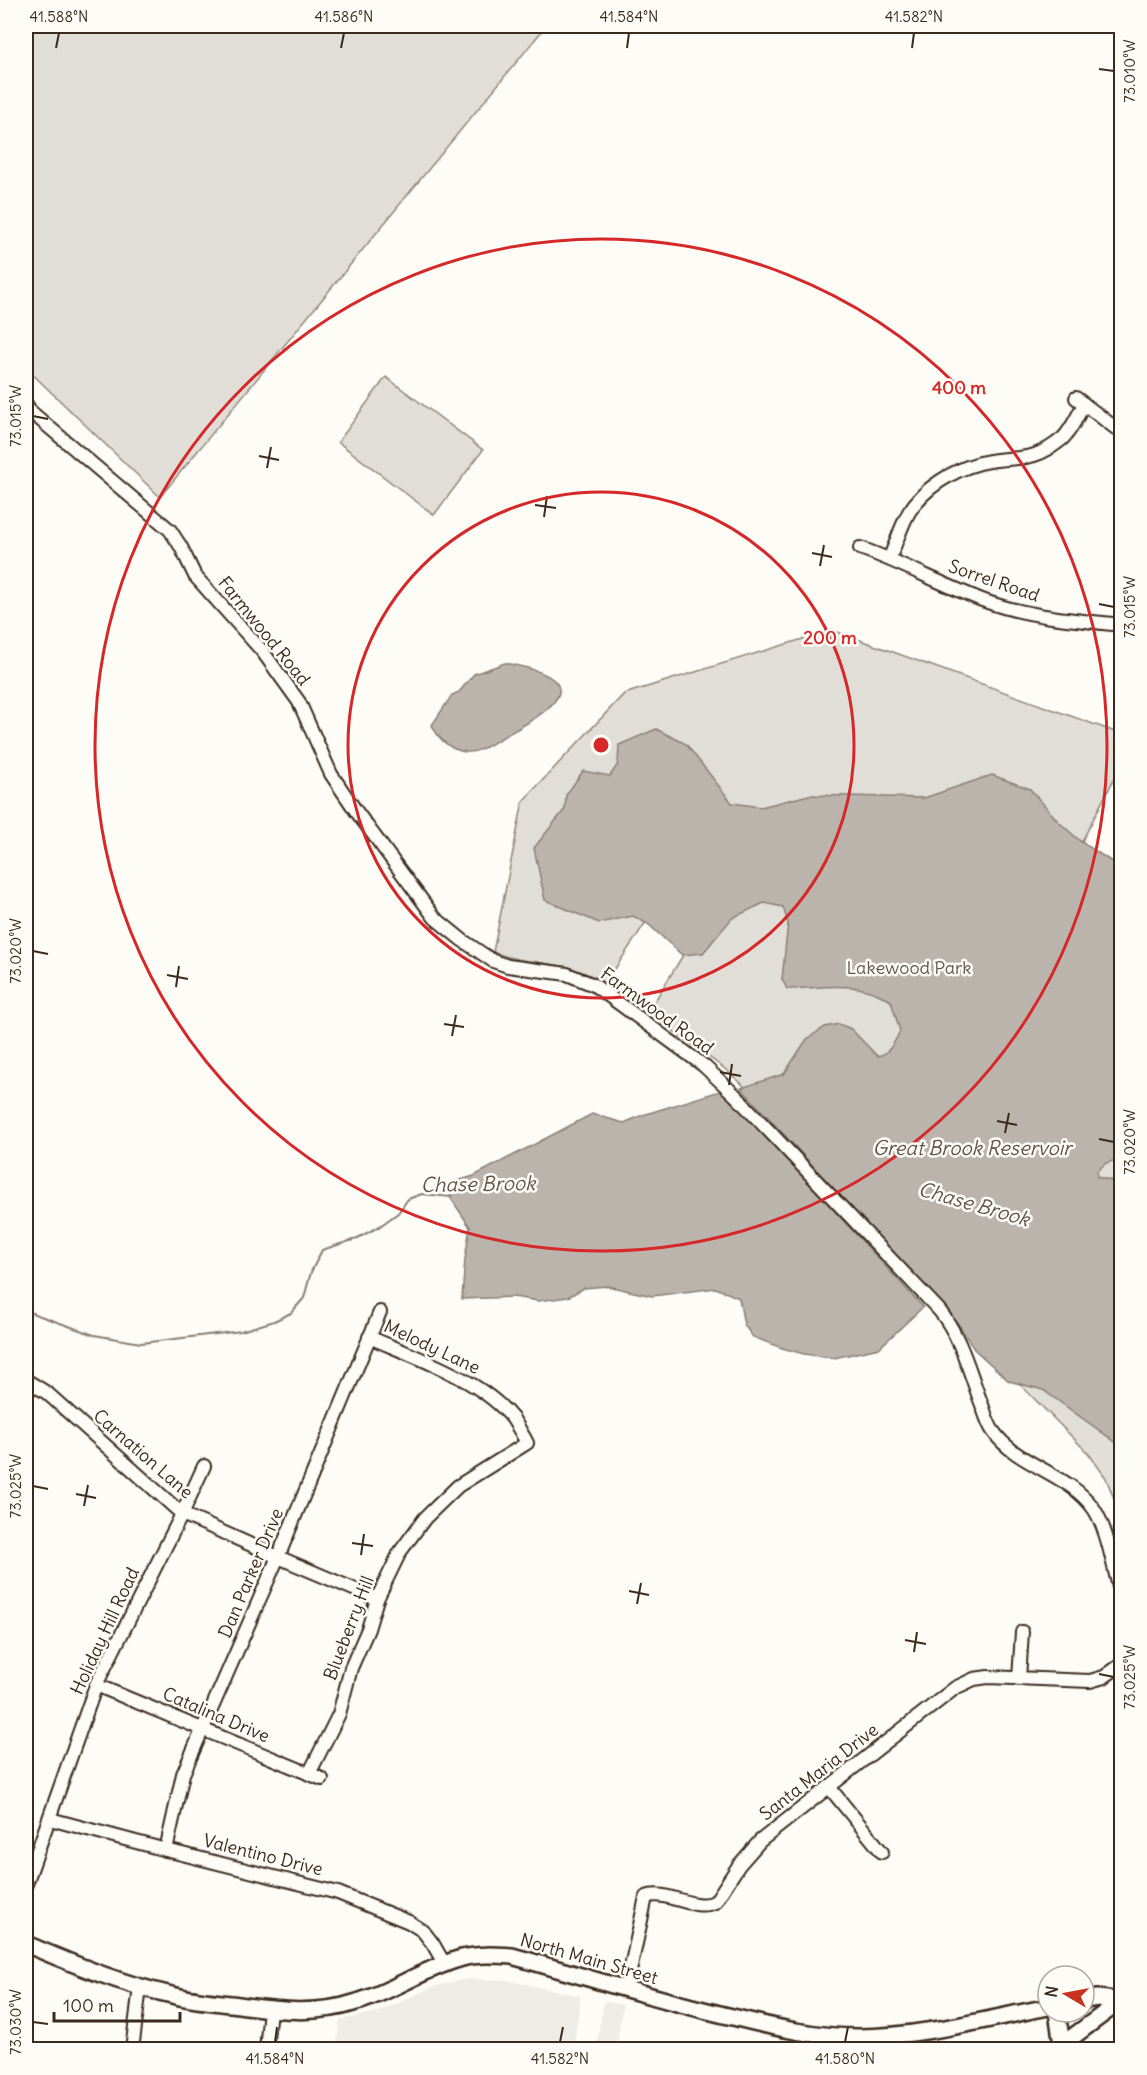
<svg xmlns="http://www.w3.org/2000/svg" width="1147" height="2075" font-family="Delius,sans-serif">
<rect width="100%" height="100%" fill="#fdfcf7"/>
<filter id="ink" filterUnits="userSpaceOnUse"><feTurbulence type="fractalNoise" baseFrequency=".0167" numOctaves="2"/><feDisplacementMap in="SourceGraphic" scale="12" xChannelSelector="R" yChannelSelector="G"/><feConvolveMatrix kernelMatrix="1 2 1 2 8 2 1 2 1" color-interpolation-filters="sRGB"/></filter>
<g filter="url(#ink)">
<g fill="#efece7">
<path d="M466,1979L505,1980L581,1996L573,2049H336L340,2020L378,2012L433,1987Z"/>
<path d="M604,2001L623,2005L616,2049H596Z"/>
</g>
<g fill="#e1ded7" stroke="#8e847a" stroke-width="1.5">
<path d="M26,26H546L160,497L26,368Z"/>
<path d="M386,377L483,450L434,515L338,442Z"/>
<path d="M832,630L1121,734V769L1115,777L1076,853L1121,875V1517L1106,1478L1089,1454L981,1345L741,1083L725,1069L648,1012L715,903L663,896L605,984C565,957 533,968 493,952L523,801L624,694Z"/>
</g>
<g fill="#bbb4ad" stroke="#887d74" stroke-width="1.5">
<path d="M505,663C587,678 566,703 508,734C497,740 480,753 467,752C451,751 438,739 432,725L452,695L459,692L474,674Z"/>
<path d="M656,729L686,744L732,803L761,807L809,795L924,798L992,775L1030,789L1059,822L1080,841L1121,868V1159L1106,1163L1097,1171V1177L1110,1180L1121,1191V1446L1043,1390L1009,1381L974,1349L959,1325L944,1308L741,1088L784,1074L807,1039L825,1027L839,1024L851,1029L877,1056C889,1055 895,1041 900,1031L891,1001C857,979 824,988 787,989L782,979L788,923L783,907L764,903L732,918L703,953L682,955L648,924L633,916L599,923L545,900L534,848L565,809L566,795L583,771L610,776L618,764L619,745Z"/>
<path d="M723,1090L923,1307L879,1348L834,1358L804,1354L782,1348L753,1337L744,1325L739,1298L716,1288L652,1296L607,1286L584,1288L568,1297L538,1301L514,1297L462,1299L465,1259L470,1227L450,1197L457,1181L474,1176L592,1114L624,1123L643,1115Z"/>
</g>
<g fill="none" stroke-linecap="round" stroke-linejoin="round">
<path stroke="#887d74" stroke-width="2" d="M26,1311L94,1335L141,1343L241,1331L274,1321L291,1313L304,1298L311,1272L322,1250L356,1239L380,1226L398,1213L408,1199L422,1194L451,1197"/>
<defs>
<g id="minor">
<path d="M1076,398L1122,433"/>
<path d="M26,404L30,411L170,530L181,547L195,576L263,652L299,702L331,774L356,811L435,918L462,940L493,961L508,966L567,974L594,985L703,1065L734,1094L939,1310C962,1338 969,1372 982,1405C985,1413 988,1424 993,1431C1017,1466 1069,1473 1094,1509C1109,1532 1113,1570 1122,1597"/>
<path d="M860,548C902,563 941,584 982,600C1027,617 1074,620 1122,625"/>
<path d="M889,559C896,544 901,526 909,512C924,488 953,470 980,463C1015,454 1029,466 1062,439C1071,431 1078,415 1084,404"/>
<path d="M26,1380L47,1393L182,1514L278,1557L377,1599"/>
<path d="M1019,1679L1022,1632"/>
<path d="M96,1685L322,1779"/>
<path d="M309,1774L339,1714L351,1668L368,1629L377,1599L400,1552L425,1518L458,1486L527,1443C523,1435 518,1427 513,1419C481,1379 415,1357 369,1337"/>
<path d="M829,1787L882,1852"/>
<path d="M50,1819L166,1850L338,1893L409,1922L423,1931L433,1944L445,1965"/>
<path d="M166,1850L183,1774L278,1557L380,1312"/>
<path d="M26,1884L96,1685L182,1514L204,1466"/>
<path d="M626,1990L646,1897C667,1889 693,1912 715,1902L739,1865L760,1841L955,1688L974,1679L988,1677L1090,1681L1104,1677L1122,1664"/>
<path d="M842,2036L843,2050"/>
<path d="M132,2050L140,1987"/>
<path d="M266,2050L270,2009"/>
</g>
<g id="major">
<path d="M26,1944C73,1964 121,1984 172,1995C194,2001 217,2002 239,2005C279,2011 318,2015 357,2002C393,1991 425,1968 462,1958C478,1954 495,1955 512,1956C587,1977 661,2001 737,2018C777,2028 817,2037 858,2037C919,2037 988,2019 1048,2007"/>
<path d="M1084,2000L1098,1998L1121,2001"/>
<path d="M1057,2012L1062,2044"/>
<path d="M1055,2050L1122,2000"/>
</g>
</defs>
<use href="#minor" stroke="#3b2a1e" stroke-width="16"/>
<use href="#major" stroke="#3b2a1e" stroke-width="20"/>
<use href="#minor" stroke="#fdfcf7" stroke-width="12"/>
<use href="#major" stroke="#fdfcf7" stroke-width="15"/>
</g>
</g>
<path fill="none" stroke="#3b2a1e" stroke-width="2" d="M56,48L59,33M341,48L344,33M627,48L629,33M912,48L914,33M1099,69L1114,71M33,416L48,419M259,456L279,460M267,468L271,447M535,505L556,508M544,517L547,496M812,553L832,557M820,566L824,545M1099,604L1114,607M33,951L48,954M167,975L188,979M176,987L179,966M444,1024L464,1027M452,1036L456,1015M720,1072L741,1076M729,1085L732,1064M997,1121L1017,1125M1005,1133L1009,1113M1099,1139L1114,1142M33,1486L48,1489M76,1494L96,1498M84,1506L88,1485M352,1543L373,1546M361,1555L364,1534M629,1591L649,1595M637,1604L641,1583M905,1640L926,1644M914,1652L917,1632M1099,1674L1114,1677M33,2022L48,2024M275,2042L277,2027M560,2042L563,2027M845,2042L848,2027"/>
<g fill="none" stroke="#d62828" stroke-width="3">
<circle cx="601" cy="745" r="253"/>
<circle cx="601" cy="745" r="506"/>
</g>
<g text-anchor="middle" stroke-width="5" stroke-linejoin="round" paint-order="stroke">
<g font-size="18" fill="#3b2a1e" stroke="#fdfcf7">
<text transform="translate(994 581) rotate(19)" y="6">Sorrel Road</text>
<text transform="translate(264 631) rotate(51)" y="6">Farmwood Road</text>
<text transform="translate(657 1011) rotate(36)" y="6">Farmwood Road</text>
<text transform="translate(432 1347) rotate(25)" y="6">Melody Lane</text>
<text transform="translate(143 1454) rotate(41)" y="6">Carnation Lane</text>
<text transform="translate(251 1573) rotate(-67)" y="6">Dan Parker Drive</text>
<text transform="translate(349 1628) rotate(-69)" y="6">Blueberry Hill</text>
<text transform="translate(105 1631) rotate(-65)" y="6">Holiday Hill Road</text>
<text transform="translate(216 1715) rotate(23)" y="6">Catalina Drive</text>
<text transform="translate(819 1772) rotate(-38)" y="6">Santa Maria Drive</text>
<text transform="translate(263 1855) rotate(14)" y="6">Valentino Drive</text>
<text transform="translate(589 1959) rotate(16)" y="6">North Main Street</text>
</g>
<g font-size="18" fill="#64574c" stroke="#fdfcf7">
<text x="909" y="974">Lakewood Park</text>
</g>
<g font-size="20" font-style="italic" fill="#615349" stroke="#fdfcf7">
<text x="972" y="1155">Great Brook Reservoir</text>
<text transform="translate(478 1184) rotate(-1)" y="7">Chase Brook</text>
<text transform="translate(974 1204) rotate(16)" y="7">Chase Brook</text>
</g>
</g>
<circle cx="601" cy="745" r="9" fill="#d62828" stroke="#fdfcf7" stroke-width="3"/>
<g font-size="18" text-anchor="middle" font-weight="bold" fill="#d62828" stroke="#fdfcf7" stroke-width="5" stroke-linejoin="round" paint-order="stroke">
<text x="959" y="394">400 m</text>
<text x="830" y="644">200 m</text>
</g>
<rect width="1147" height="2075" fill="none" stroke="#fdfcf7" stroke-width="66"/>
<g transform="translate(1066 1994) rotate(280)"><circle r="28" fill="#fdfcf7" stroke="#afa8a0" stroke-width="1.5"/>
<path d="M0-4.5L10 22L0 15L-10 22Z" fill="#c8321e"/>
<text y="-9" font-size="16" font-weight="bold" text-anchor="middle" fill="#3b2a1e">N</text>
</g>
<path d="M54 2012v9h126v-9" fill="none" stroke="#3b2a1e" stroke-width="3"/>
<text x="63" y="2012" font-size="18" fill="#3b2a1e" stroke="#fdfcf7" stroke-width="4.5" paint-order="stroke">100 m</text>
<rect x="33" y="33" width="1081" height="2009" fill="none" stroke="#3b2a1e" stroke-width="2"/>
<g font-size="15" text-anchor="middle" fill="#3b2a1e">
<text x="59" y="22">41.588°N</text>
<text x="344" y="22">41.586°N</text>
<text x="629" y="22">41.584°N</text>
<text x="914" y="22">41.582°N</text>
<text transform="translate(1130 71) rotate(-90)" y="5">73.010°W</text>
<text transform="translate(16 416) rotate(-90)" y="5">73.015°W</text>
<text transform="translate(1130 607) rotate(-90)" y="5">73.015°W</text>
<text transform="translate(16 951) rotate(-90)" y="5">73.020°W</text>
<text transform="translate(1130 1142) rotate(-90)" y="5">73.020°W</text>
<text transform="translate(16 1486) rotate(-90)" y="5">73.025°W</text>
<text transform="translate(1130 1677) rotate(-90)" y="5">73.025°W</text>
<text transform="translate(16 2022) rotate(-90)" y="5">73.030°W</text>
<text x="275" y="2064">41.584°N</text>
<text x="560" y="2064">41.582°N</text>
<text x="845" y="2064">41.580°N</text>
</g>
</svg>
